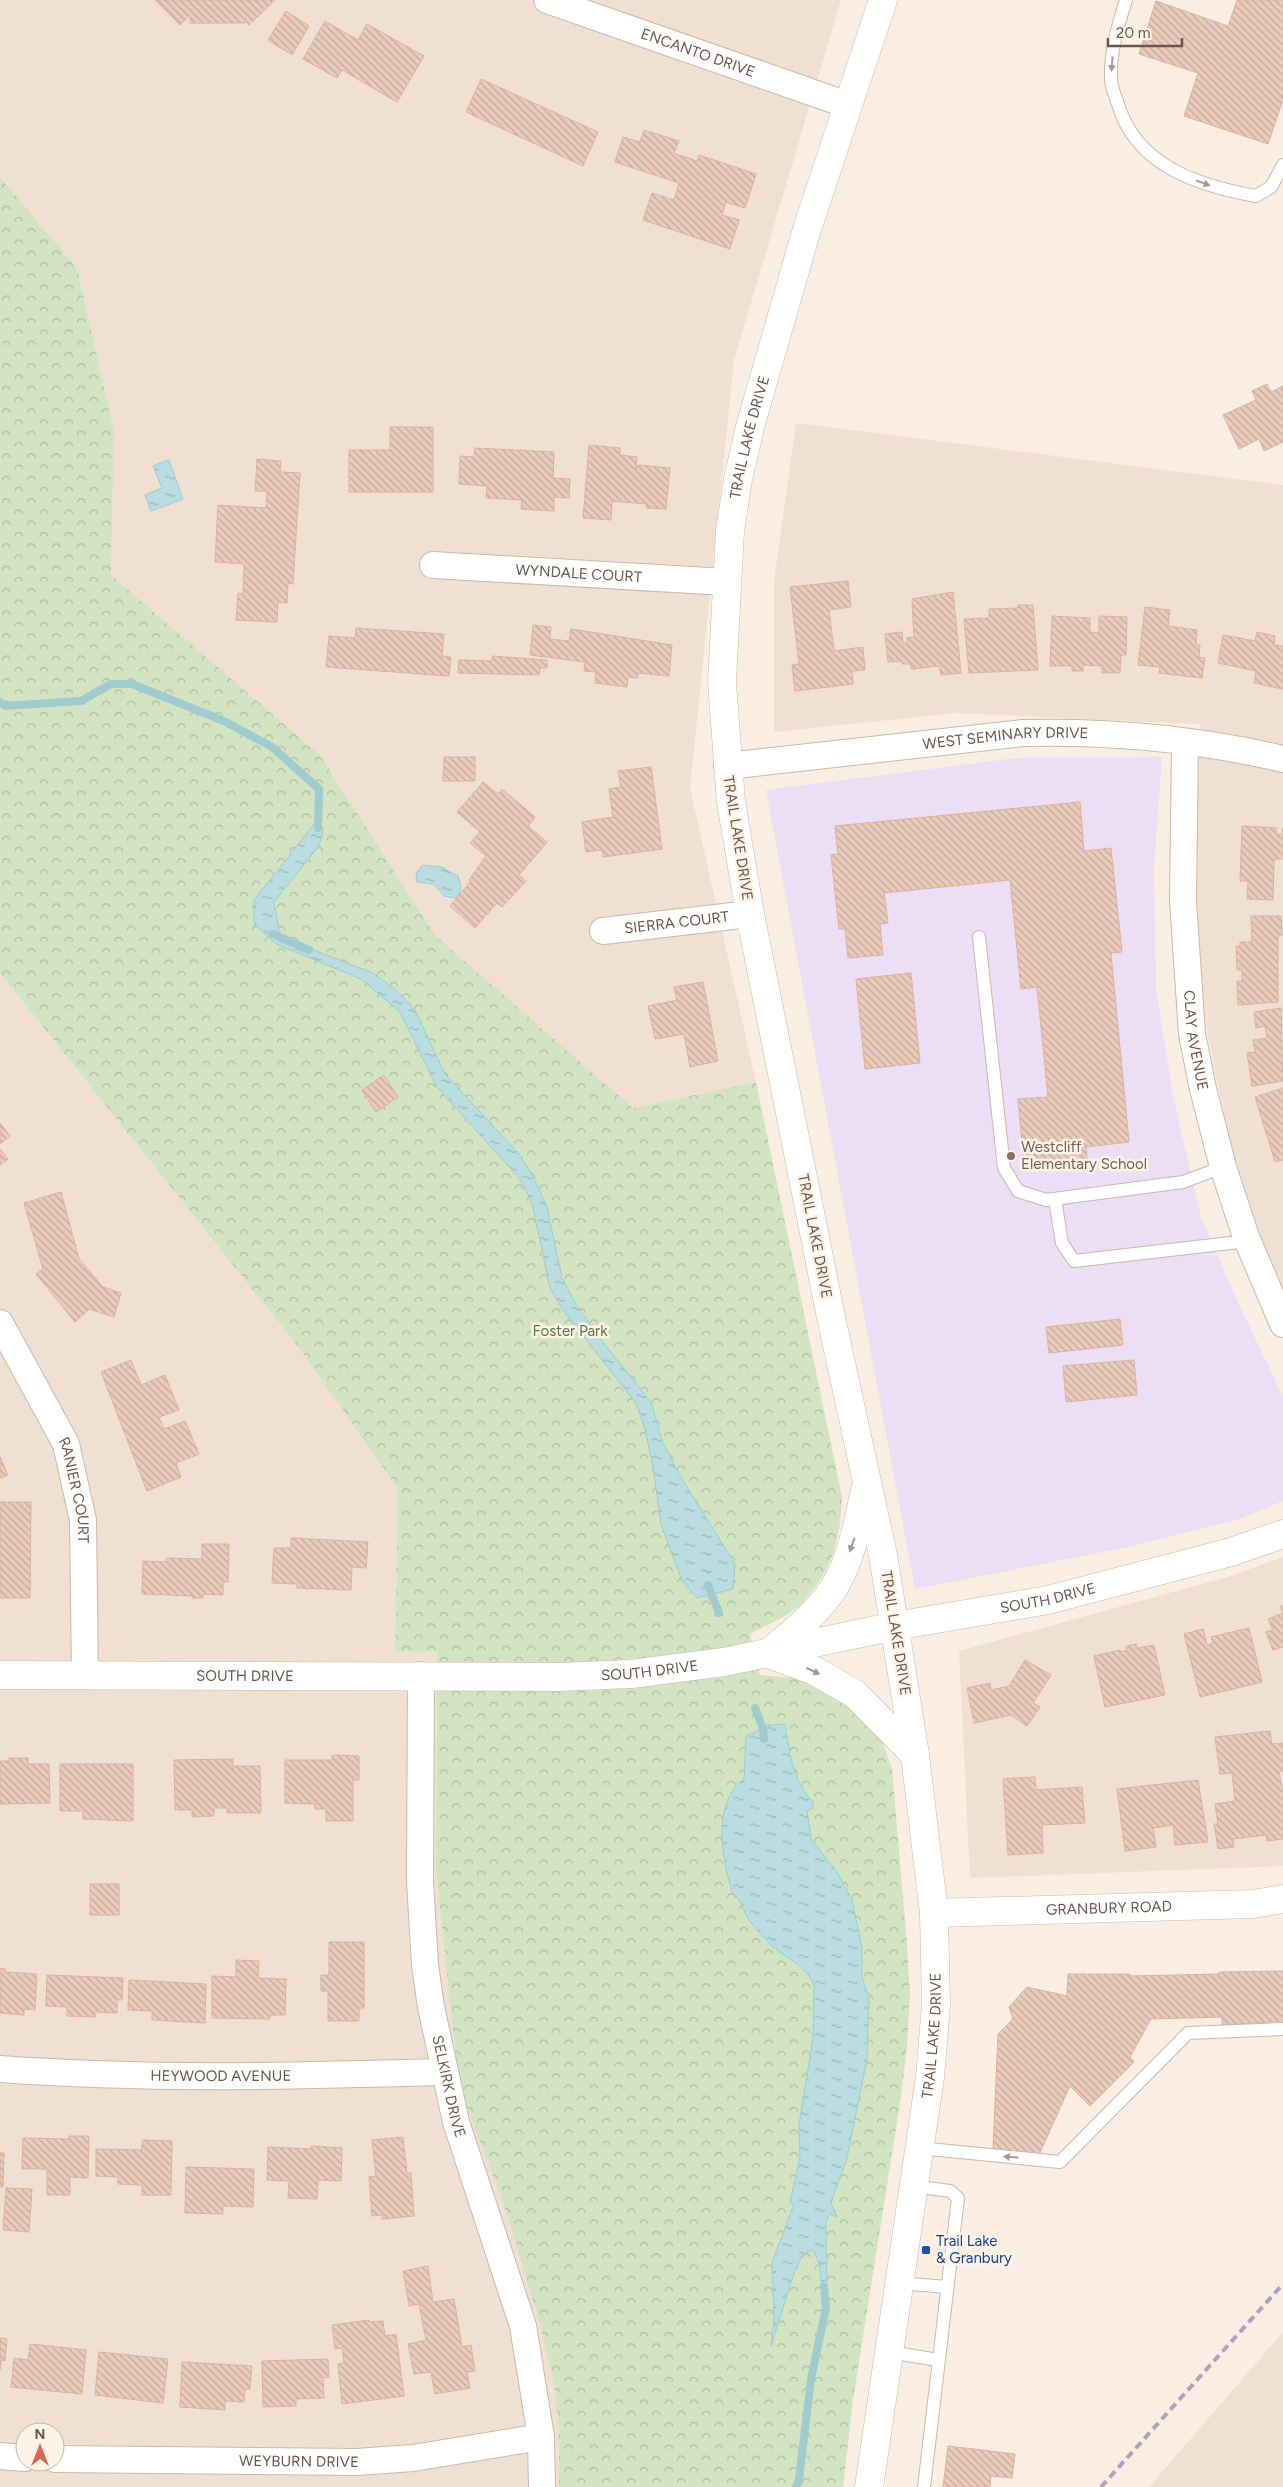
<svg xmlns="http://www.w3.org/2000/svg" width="1283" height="2487" font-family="Figtree,sans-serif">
<defs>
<pattern id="park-crowns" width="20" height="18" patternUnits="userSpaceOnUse" patternTransform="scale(1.25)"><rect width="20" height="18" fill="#d2e4c2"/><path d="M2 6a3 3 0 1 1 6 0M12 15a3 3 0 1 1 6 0" fill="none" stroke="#afbca0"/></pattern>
<pattern id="water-ripples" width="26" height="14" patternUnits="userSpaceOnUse" patternTransform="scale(1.25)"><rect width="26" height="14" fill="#b9dde0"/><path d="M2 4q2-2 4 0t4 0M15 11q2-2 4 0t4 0" fill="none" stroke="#9bb6b8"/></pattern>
<pattern id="building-back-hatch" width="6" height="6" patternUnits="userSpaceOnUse" patternTransform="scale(1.25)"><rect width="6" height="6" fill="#ebccbc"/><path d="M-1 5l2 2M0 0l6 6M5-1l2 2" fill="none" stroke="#c3a89b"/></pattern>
</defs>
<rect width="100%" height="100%" fill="#f9eee1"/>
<g fill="#f0e0d1" fill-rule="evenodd">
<path d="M0,0H841L734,360L690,788L756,1082L633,1108L435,935L320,755L111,575L114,432L77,268L0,177Z"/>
<path d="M796,423L1283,485V1294L1242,1203L1198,986L1195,855L1200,724L955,713L774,732V581Z"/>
<path d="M0,973L299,1348L398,1489L395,1652L437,1650L436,1870L459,2087L504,2205L539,2321L554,2384L559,2433V2487H0ZM25,2432H55V2462H25Z"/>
<path d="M1283,1557V1866L970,1878L959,1651L1231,1576Z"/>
<path d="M1283,2332V2487H1149Z"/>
</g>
<path fill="#ebdef5" d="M1162,757L1154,868L1156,989L1173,1096L1201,1217L1235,1296L1283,1397V1501L1239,1519L1128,1547L915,1589L766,790L1016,758Z"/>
<path fill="url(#park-crowns)" d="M0,177L77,268L114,432L111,575L320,755L435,935L633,1108L756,1082L842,1497C840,1541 832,1572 800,1605C789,1616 764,1626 750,1634L760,1675L794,1678L819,1685L847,1703L881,1738L892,1769L907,1944L910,1996L907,2046L901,2097L853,2400L843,2487H559V2433L554,2384L539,2321L504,2205L459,2087L436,1870L437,1651L395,1652L398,1489L299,1348L0,973Z"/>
<g fill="url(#water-ripples)" stroke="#a0ccd0">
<path d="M169,460L183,499L151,511L145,495L162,488L153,466Z"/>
<path d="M318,819L323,832L319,846L274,902L280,937L373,973L395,989L415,1010L445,1074L519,1154L533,1176L547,1207L562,1278L575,1303L605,1345L651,1402L662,1441L679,1474L735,1564L733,1589L697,1598L682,1581L661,1525L653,1467L645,1429L636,1403L562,1309L550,1288L532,1203L520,1179L436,1086L400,1012L361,979L276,944L254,924V900Z"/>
<path d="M423,865L441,867L458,876L461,886L459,896L455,898L444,896L434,884L417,882L416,873Z"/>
<path d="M785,1724C790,1753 792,1781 813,1802V1808L807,1811L811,1839L837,1872L852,1900L862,1948V1978L869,1996L867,2059L847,2158L831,2203L837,2217L830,2214L826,2221L827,2295L822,2297L820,2265L813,2250L803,2254L795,2270L771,2346L774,2318L772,2263L794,2204L790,2203L800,2157L799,2125L813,2038L814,1987C809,1966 784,1958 770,1944C762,1937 755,1928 749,1920C743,1911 742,1900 733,1894C722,1861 711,1803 744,1779L746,1736L773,1725Z"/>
</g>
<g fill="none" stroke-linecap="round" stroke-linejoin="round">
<g stroke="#a0ccd0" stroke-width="8">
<path d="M0,702L5,706L81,701L111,684H132L224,721L272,747L319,789L318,828"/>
<path d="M273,934L309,950"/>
<path d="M708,1585L719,1613"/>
<path d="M755,1708L763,1729L764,1739"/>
<path d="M796,2487L799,2480L811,2379L826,2308L824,2287"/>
</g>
</g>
<g fill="url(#building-back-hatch)" stroke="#dcb29e">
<path d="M155,0H275L249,25L245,20V23H190V15L180,25Z"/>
<path d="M1237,0H1283V100L1268,144L1184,116L1198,73L1139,54L1156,1L1228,26Z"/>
<path d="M286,11L309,26L292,55L268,40Z"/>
<path d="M325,21L358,40L367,24L424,56L397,102L342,70L337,78L303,59Z"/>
<path d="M481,79L598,132L583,166L466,112Z"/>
<path d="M644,130L679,141L674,153L697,161L699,155L756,174L745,208L726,202L722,215L739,220L730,249L643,220L652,193L674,200L679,183L615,162L623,137L640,142Z"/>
<path d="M1267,384L1271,392L1283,386V442L1264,451L1259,439L1239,449L1223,415L1256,400L1252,391Z"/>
<path d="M390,427H433V492H349V450H390Z"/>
<path d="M589,445L620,448V455L637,457L636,470L638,465L670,468L666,509L646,508L647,504L612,501L611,520L583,518Z"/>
<path d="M475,448L554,452L553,478L570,479L569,498L554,497V511L521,509L522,500L486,498L487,486L459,484L460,456L474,457Z"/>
<path d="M257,459L281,461L280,472L300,473L293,584L288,583L287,603L278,602L277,622L236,620L238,593L243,594L244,564L215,562L218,505L266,508L267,491H255Z"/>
<path d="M848,581L851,607L829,610L834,651L863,647L865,670L852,671L853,684L795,691L792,665L799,664L790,587Z"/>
<path d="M953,592L961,673L941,675L939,666L911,669L910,664H902V661L888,662L885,634L902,632L903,643H908L907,638L914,637L912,599Z"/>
<path d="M1018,605H1033L1038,670L969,673L964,619L989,618V609L1018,608Z"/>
<path d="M1145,607L1170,610L1168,626L1197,630L1196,645H1200L1199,657L1205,658L1202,678L1159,673L1160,667L1138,665Z"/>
<path d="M1052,616L1090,618V632L1099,633V616L1127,617L1126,655H1121L1120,673H1102V666L1083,665V671H1072V666H1050Z"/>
<path d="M533,625L551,627L550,639L569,641L571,629L672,645L669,676L638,673V678L628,677L627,687L595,683L596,672L584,671L585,662L530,655Z"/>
<path d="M356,628L444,634L442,656L451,657L449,676L326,667L329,636L355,638Z"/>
<path d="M1257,632L1275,636L1274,645L1283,646V689L1254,683L1256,671L1218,663L1223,635L1255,641Z"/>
<path d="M492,656L547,660V668H540L539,675L458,673L459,660L492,661Z"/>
<path d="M444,757H475V781H443Z"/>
<path d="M651,767L662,849L603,857L602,850L586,852L582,822L613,817L609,789L621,787L618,771Z"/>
<path d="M483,782L498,794L502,789L535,817L528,826L547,842L519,875L526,881L502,907L497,903L475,928L450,906L471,881L469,880L486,856L470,843L480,832L457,812Z"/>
<path d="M1080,802L1084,851L1111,848L1122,952L1111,953L1129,1142L1086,1147L1087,1159L1024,1165L1018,1099L1048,1097L1037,987L1021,989L1010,880L884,893L888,923L880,924L883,955L848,958L845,929H839L831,855L838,854L835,826Z"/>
<path d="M1242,826L1277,828L1276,834H1282L1283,828V859H1274L1273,900L1247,899L1248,881H1240Z"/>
<path d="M1251,916H1281L1282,935H1278V1002L1238,1005L1237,981H1242V970H1237L1236,946H1240V942H1252Z"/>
<path d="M911,973L920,1063L865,1069L856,979Z"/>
<path d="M703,982L718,1061L690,1067L684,1034L655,1039L648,1006L677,1000L674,987Z"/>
<path d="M1281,1008L1283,1081L1252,1086L1247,1053L1255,1052L1253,1040L1267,1038L1265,1026L1256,1028L1254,1012Z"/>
<path d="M384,1075L398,1097L376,1112L362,1090Z"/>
<path d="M1283,1088V1160L1275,1162L1255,1097Z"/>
<path d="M0,1123L10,1136L0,1144Z"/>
<path d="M0,1149L8,1159L0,1165Z"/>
<path d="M61,1192L79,1259L103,1287L121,1293L114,1317L89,1309L75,1322L36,1274L43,1269L24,1203Z"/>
<path d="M1120,1319L1123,1345L1049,1353L1046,1327Z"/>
<path d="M131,1360L141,1385L165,1375L179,1410L159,1417L164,1429L185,1421L199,1454L176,1463L181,1477L147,1491L101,1372Z"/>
<path d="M1134,1360L1137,1395L1066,1402L1063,1366Z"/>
<path d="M0,1457L8,1475L0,1478Z"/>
<path d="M0,1502H31L30,1598H0Z"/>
<path d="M291,1538L368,1542L366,1568L352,1567L351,1590L297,1588V1584L272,1583L274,1548H291Z"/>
<path d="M202,1544H229L228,1582H223V1595L203,1594V1598H192L193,1596L142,1594L143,1561L166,1562L167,1558L202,1559Z"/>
<path d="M1283,1605V1647L1273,1650L1266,1632L1273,1630L1268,1619L1283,1613L1280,1607Z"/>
<path d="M1249,1628L1262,1682L1200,1697L1184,1634L1203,1629L1207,1645L1213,1643L1211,1637Z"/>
<path d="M1136,1644L1137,1648L1154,1645L1165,1695L1105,1707L1094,1656L1120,1650V1652L1127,1650L1126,1646Z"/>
<path d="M1025,1660L1051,1675L1033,1703L1040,1707L1027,1726L1011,1715L974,1723L967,1688L990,1683L991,1690L1009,1686Z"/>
<path d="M1270,1731L1272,1744L1283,1743V1771L1279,1772L1283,1792V1839L1267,1841L1266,1835L1233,1839L1234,1847L1218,1849L1214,1824H1218L1215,1804L1235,1801L1232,1773L1220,1774L1215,1737Z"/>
<path d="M332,1755L359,1756V1780H353V1821H326V1809H315V1804L285,1803V1760H332Z"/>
<path d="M9,1758H28V1764H49L50,1803L0,1804V1761H9Z"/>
<path d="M233,1759V1769L235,1766H260L261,1813H227V1808H214V1816L192,1817V1810H175L174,1760Z"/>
<path d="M60,1764H133V1821L83,1819V1811H60Z"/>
<path d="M1035,1777L1036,1790L1082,1787L1085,1823L1042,1825L1043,1853L1008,1855L1003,1779Z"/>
<path d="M1198,1780L1208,1842L1175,1845L1173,1825L1153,1828L1156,1847L1125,1851L1117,1789Z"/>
<rect x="90" y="1884" width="29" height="31"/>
<path d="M329,1942H364V2008H359V2021H328V1991H321V1975H329Z"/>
<path d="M236,1960L259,1961L258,1978L286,1979L285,2015H270V2019L212,2018V1976L236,1977Z"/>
<path d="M0,1968L5,1969V1972L37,1974L35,2010L24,2009V2015L0,2013Z"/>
<path d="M1283,1971V2021L1222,2025V2017L1151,2019L1130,2057L1134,2062L1090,2106L1070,2086L1038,2157L993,2150L998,2034L1013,2019L1009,2007L1027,1987L1067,1996L1068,1974H1130V1976L1220,1974L1219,1972Z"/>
<path d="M47,1975L123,1978L122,2000H117V2013L95,2012V2017L67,2016V2007L46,2006Z"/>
<path d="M129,1980L206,1984L205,2023L152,2020V2011L128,2010Z"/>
<path d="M69,2136H89L88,2178L70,2177V2195H47V2169H22L23,2138L69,2139Z"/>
<path d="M403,2137L407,2173H411L414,2216L382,2219V2215L372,2216L369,2177L376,2176L372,2140Z"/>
<path d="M142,2140L172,2141L171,2195H142V2185L118,2184V2177L96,2176V2149L142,2150Z"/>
<path d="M311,2146L342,2148L341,2181L318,2180L317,2199L288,2198L289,2181L267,2180L268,2147L311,2149Z"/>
<path d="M0,2153H4L3,2187H0Z"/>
<path d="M186,2167L254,2169L253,2207L223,2206V2214L185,2213Z"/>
<path d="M6,2188L32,2189L29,2232L3,2230Z"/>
<path d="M428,2266L433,2302L454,2299L462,2347L471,2345L475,2371L467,2372L470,2388L435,2394L431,2372L414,2374L408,2344L426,2340L419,2304L409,2306L403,2271Z"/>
<path d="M369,2320V2322L383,2321L385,2336L396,2334L404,2396L342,2404L338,2364L344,2363L342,2348L335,2349L332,2325Z"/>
<path d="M0,2338L7,2339L5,2361L1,2360L0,2370Z"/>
<path d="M30,2344L86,2350L82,2394L11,2387L14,2358L28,2360Z"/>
<path d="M99,2352L168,2359L163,2403L95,2395Z"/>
<path d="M328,2359L329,2377L323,2378L324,2398L296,2399V2406L263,2407L262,2361Z"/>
<path d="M182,2362L252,2366L250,2389H245L244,2402L225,2401V2410L180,2407Z"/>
<path d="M948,2446L1015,2454L1012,2478L991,2476L990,2487H943Z"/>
</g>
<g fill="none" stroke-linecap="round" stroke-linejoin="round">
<defs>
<g id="lane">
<path d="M1126,0C1118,25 1110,52 1111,79C1111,87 1115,96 1118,104C1136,166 1199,186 1256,196L1271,187L1283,165"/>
<path d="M979,937L1004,1168L1018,1191L1046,1200L1183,1182L1223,1167"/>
<path d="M1055,1199L1062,1243L1074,1261L1248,1241"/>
<path d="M919,2148L1060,2162L1188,2033L1283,2029"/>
<path d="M914,2186L950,2191L958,2198L924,2487"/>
<path d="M899,2283L947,2287"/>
<path d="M889,2352L938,2360"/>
</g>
<g id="street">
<path id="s1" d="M547,0L848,105"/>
<path id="s2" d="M433,565L726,582"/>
<path id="s3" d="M1185,742L1183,901L1192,1034L1203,1089L1223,1167L1246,1237L1283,1324"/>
<path id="s4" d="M727,766L1023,733C1110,731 1198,739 1283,759"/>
<path id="s5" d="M603,931L750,914"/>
<path id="s6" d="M0,1323L66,1444L83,1520L85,1675"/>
<path id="s7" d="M421,1675L420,1881L425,1965L431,2007L456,2122L523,2326L541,2437L542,2487"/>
<path id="s8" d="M0,2069C148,2080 295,2076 443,2072"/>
<path d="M0,2456L25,2458"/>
<path id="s9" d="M55,2459L356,2462L413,2458L541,2437"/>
</g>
<g id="secondary">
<path d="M770,1652C793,1632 819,1612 835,1586C852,1557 858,1522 865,1490"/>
<path d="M768,1654L813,1670L855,1694L915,1755"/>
<path id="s10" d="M0,1675L560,1677L631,1674L724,1662L895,1626L1048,1600L1231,1552L1283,1534"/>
<path id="s11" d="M934,1913L1253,1904L1283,1899"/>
<path id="s12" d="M869,2487L930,2077L936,2005L934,1913L915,1755L883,1555L832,1322L750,914L731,802L722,682L730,531L738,479L750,427L807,229L883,0"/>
</g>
</defs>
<use href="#lane" stroke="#cab8ac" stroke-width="14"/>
<use href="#street" stroke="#cab8ac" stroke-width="28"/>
<use href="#secondary" stroke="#cdb7aa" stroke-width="29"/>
<use href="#lane" stroke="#fff" stroke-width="12"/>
<use href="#street" stroke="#fff" stroke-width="26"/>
<use href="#secondary" stroke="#fff" stroke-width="28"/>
<path stroke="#b0a2c0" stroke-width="4" stroke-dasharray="8 5" stroke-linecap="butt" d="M1101,2487L1283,2284"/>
</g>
<defs><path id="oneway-solid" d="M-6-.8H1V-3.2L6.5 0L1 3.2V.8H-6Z" transform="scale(1.25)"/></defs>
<g fill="#a79993">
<use href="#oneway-solid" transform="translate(1112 64) rotate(95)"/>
<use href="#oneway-solid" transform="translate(1203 183) rotate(20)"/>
<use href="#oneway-solid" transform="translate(852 1545) rotate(110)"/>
<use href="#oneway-solid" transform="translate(813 1671) rotate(25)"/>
<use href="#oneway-solid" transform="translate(1011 2157) rotate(-175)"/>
</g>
<circle fill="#8d6e63" stroke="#fdf3e7" stroke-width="2" cx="1011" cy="1156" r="5"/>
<rect fill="#1a4fb4" stroke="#fdf3e7" stroke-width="2" x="921" y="2245" width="10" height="10" rx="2.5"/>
<g text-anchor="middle" stroke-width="5" stroke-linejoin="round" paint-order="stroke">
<g font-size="15" fill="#6d554b" stroke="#fdf3e7">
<text dy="5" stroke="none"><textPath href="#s1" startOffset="160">ENCANTO DRIVE</textPath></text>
<text dy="5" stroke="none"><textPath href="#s12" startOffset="2076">TRAIL LAKE DRIVE</textPath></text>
<text dy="5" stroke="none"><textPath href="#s2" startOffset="146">WYNDALE COURT</textPath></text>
<text dy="5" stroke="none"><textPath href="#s4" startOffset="280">WEST SEMINARY DRIVE</textPath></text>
<text transform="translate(738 838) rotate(81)" y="5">TRAIL LAKE DRIVE</text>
<text dy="5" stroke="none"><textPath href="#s5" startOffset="74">SIERRA COURT</textPath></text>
<text dy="5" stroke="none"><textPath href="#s3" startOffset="299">CLAY AVENUE</textPath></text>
<text transform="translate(815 1236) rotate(79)" y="5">TRAIL LAKE DRIVE</text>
<text dy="5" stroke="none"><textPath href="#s6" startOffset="185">RANIER COURT</textPath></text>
<text dy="5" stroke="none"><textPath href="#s10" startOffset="1055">SOUTH DRIVE</textPath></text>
<text transform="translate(896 1633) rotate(81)" y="5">TRAIL LAKE DRIVE</text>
<text dy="5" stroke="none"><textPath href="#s10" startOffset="650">SOUTH DRIVE</textPath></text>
<text dy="5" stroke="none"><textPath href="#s10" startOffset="245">SOUTH DRIVE</textPath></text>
<text dy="5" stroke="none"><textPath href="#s11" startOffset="175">GRANBURY ROAD</textPath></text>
<text dy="5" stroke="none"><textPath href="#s12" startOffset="456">TRAIL LAKE DRIVE</textPath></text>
<text dy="5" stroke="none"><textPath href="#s8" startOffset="221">HEYWOOD AVENUE</textPath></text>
<text dy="5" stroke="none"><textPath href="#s7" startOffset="414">SELKIRK DRIVE</textPath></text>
<text dy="5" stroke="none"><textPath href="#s9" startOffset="244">WEYBURN DRIVE</textPath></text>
</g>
<g font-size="15" fill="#785e54" stroke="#fdf3e7" text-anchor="start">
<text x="1021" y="1152">Westcliff<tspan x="1021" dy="17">Elementary School</tspan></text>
</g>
<g font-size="15" fill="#597847" stroke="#fdf3e7">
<text x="570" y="1336">Foster Park</text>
</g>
<g font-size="15" fill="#164399" stroke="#fdf3e7" text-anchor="start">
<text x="936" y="2246">Trail Lake<tspan x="936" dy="17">&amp; Granbury</tspan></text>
</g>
</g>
<g transform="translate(40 2447)"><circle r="24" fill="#fdf3e7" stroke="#c3b4a9"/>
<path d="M0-4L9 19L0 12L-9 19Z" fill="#d76753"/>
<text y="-8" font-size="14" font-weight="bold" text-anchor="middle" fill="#6d554b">N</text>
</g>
<path d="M1108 38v8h74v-8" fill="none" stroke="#6d554b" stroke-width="2.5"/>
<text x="1116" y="38" font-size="15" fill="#6d554b" stroke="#fdf3e7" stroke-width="4" paint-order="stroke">20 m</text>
</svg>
